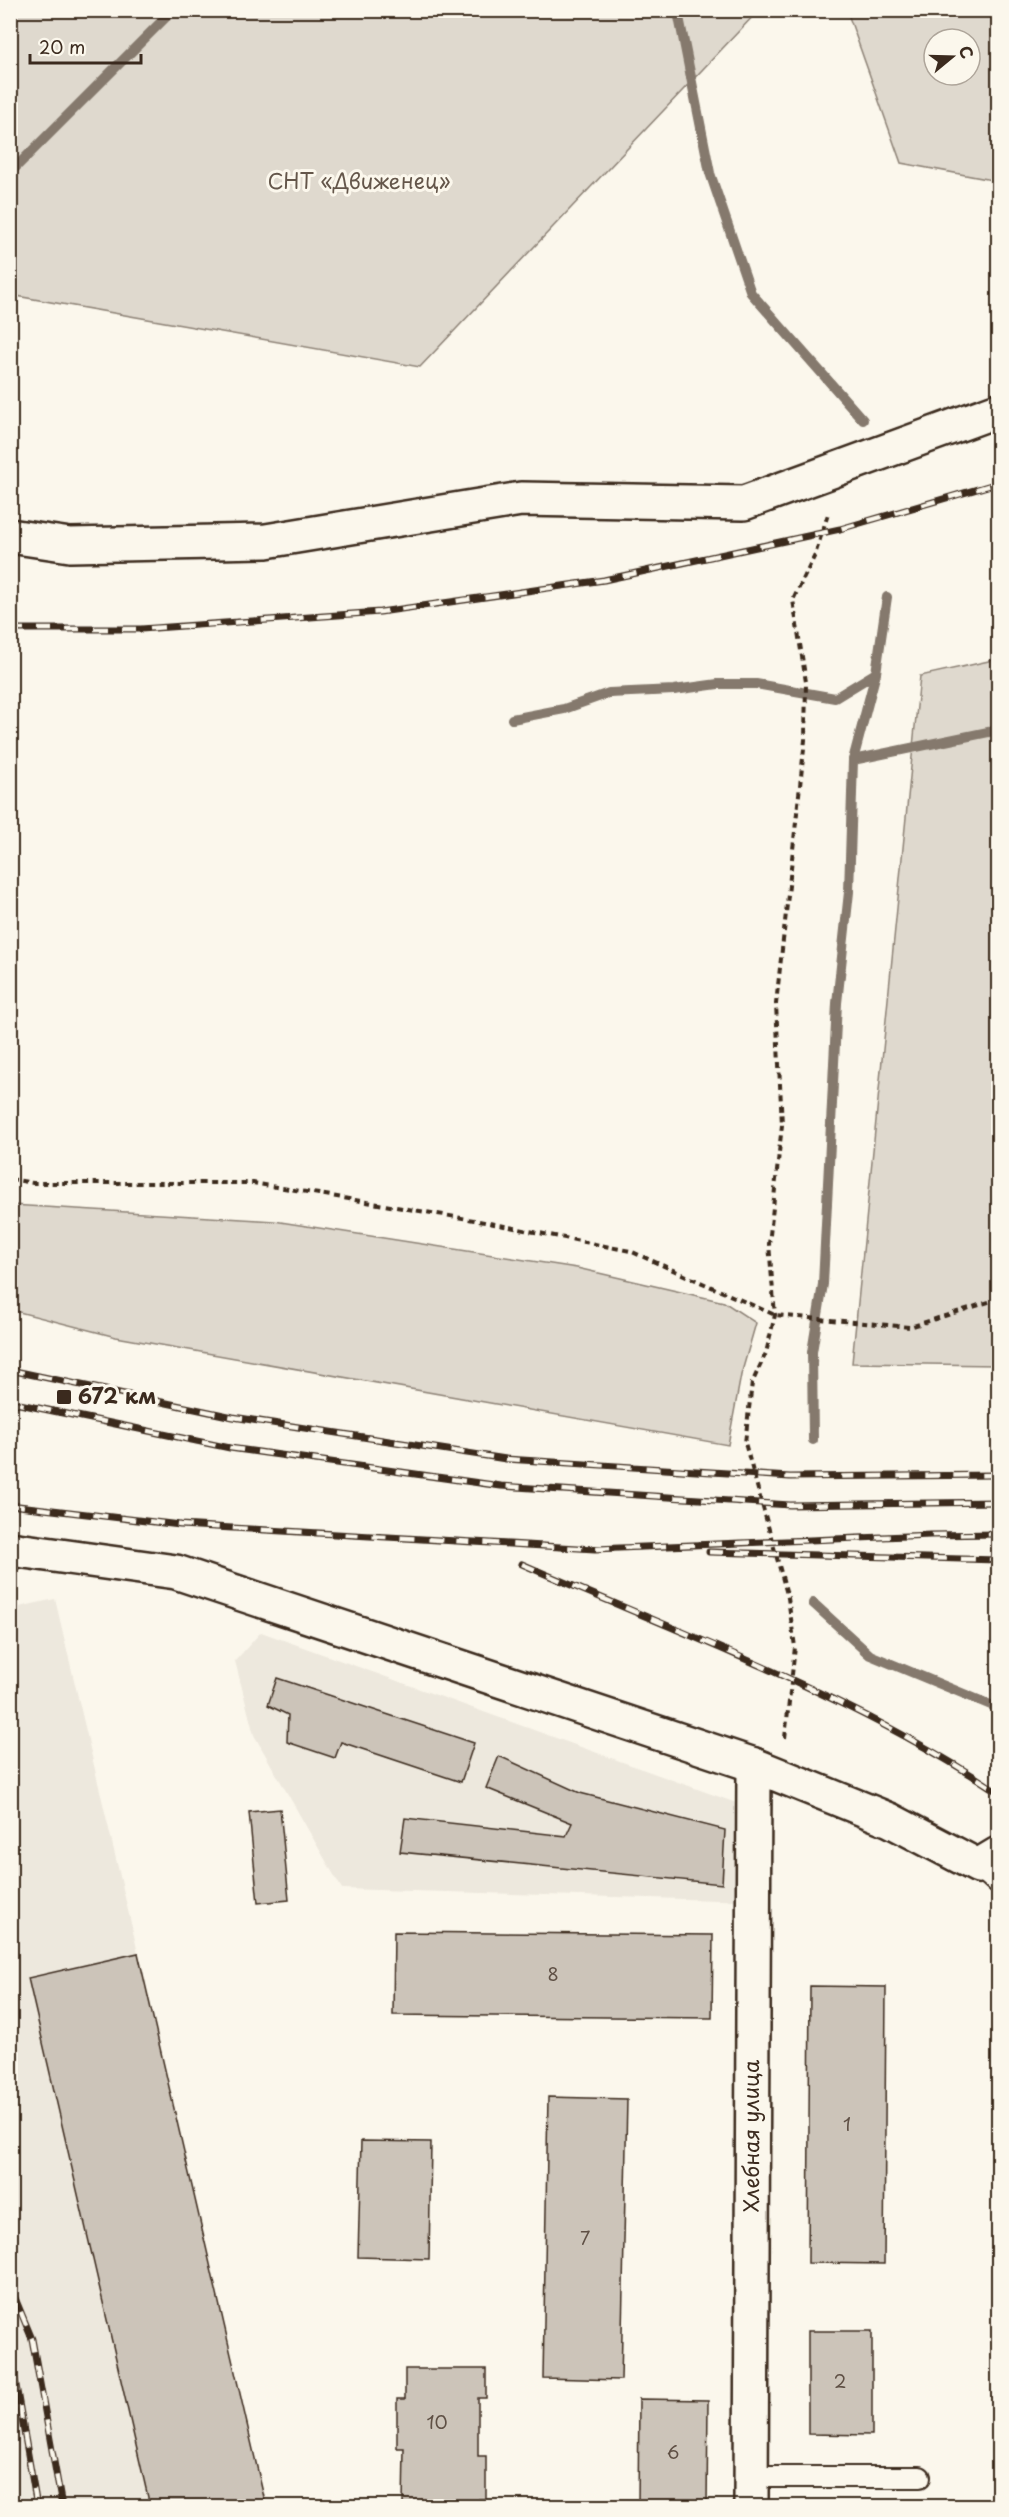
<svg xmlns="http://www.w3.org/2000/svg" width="1009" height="2517" font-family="'Playpen Sans',sans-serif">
<rect width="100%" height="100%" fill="#fbf7ec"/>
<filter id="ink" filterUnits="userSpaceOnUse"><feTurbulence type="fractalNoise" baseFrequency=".0167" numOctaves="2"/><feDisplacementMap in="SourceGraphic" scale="12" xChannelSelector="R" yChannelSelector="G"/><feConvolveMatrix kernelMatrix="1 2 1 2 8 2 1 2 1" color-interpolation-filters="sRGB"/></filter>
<g filter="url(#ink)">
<g fill="#ede8dd">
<path d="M55,1599L138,1953L266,2506H11L10,1609Z"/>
<path d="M261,1632L753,1809V1901L342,1889L254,1735L235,1661Z"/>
</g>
<g fill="#dfd9ce" stroke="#8d8276" stroke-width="1.5" fill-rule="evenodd">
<path d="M10,11L11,10L758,11L420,367L11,295Z"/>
<path d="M847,11H998V181L901,163ZM934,39H970V75H934Z"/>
<path d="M998,659V1365L852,1363L920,676Z"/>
<path d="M11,1205L274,1221L577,1268L724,1302L756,1323L741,1375L728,1445L116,1337L11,1310Z"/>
</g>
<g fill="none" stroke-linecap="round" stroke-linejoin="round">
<g stroke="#85796d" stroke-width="10">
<path d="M683,10L679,17L710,173L751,293L863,420"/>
<path d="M10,173L173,10"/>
<path d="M512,719L564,709L609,693L674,690L718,684H756L835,698L876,673"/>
<path d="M853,760L998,730"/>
<path d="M813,1440L812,1352L823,1284L837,1003L849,892L853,760L876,673L887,597"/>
<path d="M813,1603L870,1655L998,1708"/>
</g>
</g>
<g fill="#ccc4b9" stroke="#3b2a1e" stroke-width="1.5">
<path d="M277,1678L474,1743L461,1782L341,1742L335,1758L287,1742L288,1715L268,1705Z"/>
<path d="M499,1756L580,1793L725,1830L722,1884L400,1852L405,1818L566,1836L572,1823L486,1788Z"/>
<path d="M280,1809L289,1900L258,1903L249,1812Z"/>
<path d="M394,1932L713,1935L712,2018L393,2015Z"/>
<path d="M138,1953L266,2506H150L28,1978Z"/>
<path d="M810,1986L886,1987L884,2264L808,2263Z"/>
<path d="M548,2097L627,2099L621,2380L543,2378Z"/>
<path d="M361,2141L431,2142L429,2259L358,2257Z"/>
<path d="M808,2331H872V2435L808,2434Z"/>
<path d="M405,2369H486V2398H478V2456H486V2499H479V2506H403L404,2448H397V2399H405Z"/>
<path d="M639,2399L708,2400L707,2506H638Z"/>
</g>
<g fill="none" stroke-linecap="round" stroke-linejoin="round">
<defs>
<g id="lane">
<path d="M978,1866L998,1884"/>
<path d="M751,2477H920"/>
</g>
<g id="street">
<path d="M10,536L70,545L266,541L521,499L744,503L998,410"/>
<path d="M751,2506L754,1765"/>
</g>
<path id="secondary" d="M10,1549L176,1572L754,1765L890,1820L978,1866L998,1854"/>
</defs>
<use href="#lane" stroke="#3b2a1e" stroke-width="24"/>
<use href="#street" stroke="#3b2a1e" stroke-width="38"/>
<use href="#secondary" stroke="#3b2a1e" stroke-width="38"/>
<g stroke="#3b2a1e" stroke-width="4" stroke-dasharray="6 4.5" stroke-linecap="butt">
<path d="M10,1179L33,1183H253L474,1220L630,1251L775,1315L910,1327L998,1299"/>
<path d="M785,1738L795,1647L788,1598L745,1443L752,1383L766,1353L775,1315L769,1244L782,1125L776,1004L805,740L806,682L793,600L815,555L829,511"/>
</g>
<use href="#lane" stroke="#fbf7ec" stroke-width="20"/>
<use href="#street" stroke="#fbf7ec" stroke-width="33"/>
<use href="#secondary" stroke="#fbf7ec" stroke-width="33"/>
<defs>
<g id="rail">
<path d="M10,629H141L380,612L604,580L840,529L998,483"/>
<path d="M10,1370L233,1417L506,1459L790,1477L998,1475"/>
<path d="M10,1402L230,1448L501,1486L790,1505L998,1502"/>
<path d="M10,1505L180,1525L595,1549L931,1535L998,1534"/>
<path d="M709,1552L998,1560"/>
<path d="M522,1564C683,1634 852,1695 998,1792"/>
<path d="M10,2286L32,2339L62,2506"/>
<path d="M10,2351L37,2506"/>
</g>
</defs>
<use href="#rail" stroke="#3b2a1e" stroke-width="7"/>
<use href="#rail" stroke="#fbf7ec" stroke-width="4.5" stroke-dasharray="14" stroke-linecap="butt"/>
</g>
</g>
<rect fill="#3b2a1e" stroke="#fbf7ec" stroke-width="2" x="56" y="1389" width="16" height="16" rx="3"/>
<g text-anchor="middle" stroke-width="6" stroke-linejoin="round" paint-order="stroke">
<g font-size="18" fill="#5f5045">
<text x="553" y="1981">8</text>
<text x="847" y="2131">1</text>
<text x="585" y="2245">7</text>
<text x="840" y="2388">2</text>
<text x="437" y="2429">10</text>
<text x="673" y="2459">6</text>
</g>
<g font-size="21" fill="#64564a" stroke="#fbf7ec">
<text x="359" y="189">СНТ «Движенец»</text>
</g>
<g font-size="21" font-weight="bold" fill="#3b2a1e" stroke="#fbf7ec" text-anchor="start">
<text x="78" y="1404">672 км</text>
</g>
<g font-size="21" fill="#3b2a1e" stroke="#fbf7ec">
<text transform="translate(752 2136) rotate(-90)" y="7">Хлебная улица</text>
</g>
</g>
<rect width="1009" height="2517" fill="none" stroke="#fbf7ec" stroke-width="36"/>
<rect x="18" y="18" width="973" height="2481" fill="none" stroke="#3b2a1e" stroke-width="2" filter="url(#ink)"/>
<g transform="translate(952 57) rotate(71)"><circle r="28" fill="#fbf7ec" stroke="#aea59a" stroke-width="1.5"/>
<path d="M0-4.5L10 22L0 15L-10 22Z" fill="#3b2a1e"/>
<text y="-9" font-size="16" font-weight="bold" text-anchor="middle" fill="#3b2a1e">С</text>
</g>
<path d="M30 54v9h111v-9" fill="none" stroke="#3b2a1e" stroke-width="3"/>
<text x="39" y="54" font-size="18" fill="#3b2a1e" stroke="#fbf7ec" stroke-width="4.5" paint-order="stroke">20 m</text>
</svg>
